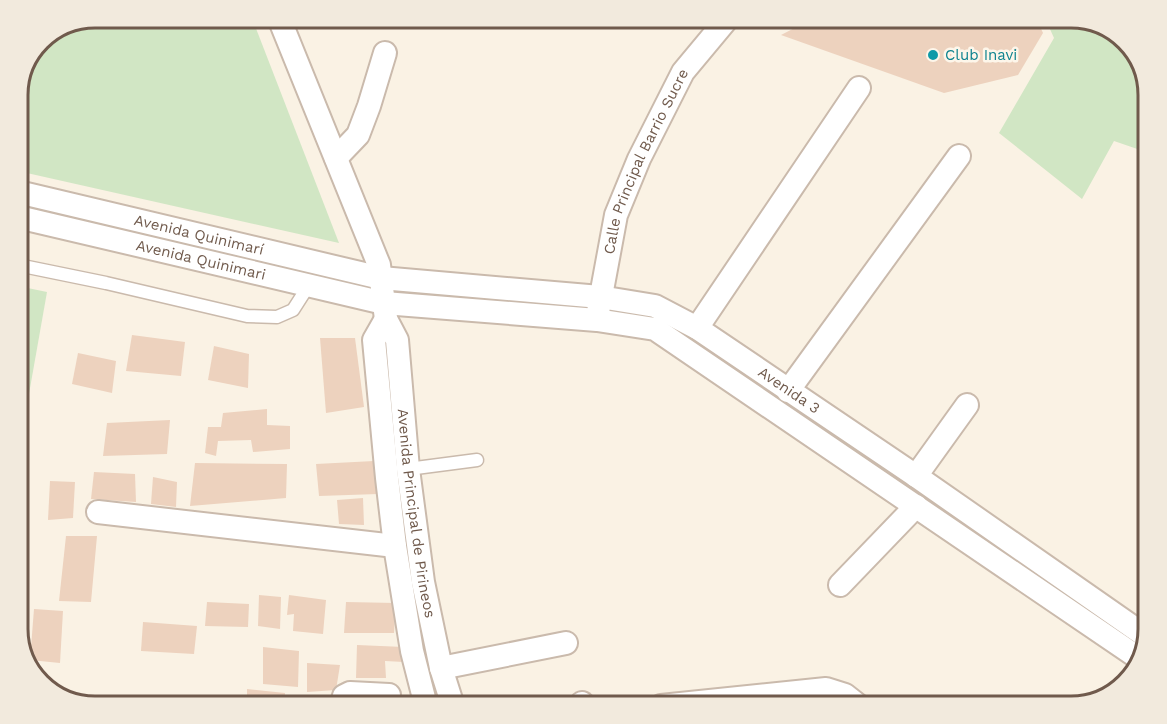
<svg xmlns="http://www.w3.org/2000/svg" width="1167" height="724" font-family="'Work Sans',sans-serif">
<rect width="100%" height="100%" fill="#faf2e4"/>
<g fill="#d1e6c4">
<path d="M95,18H252L339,243L18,171V90L41,40Z"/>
<path d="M1045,18H1072L1114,31L1138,56L1149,90V153L1114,141L1082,199L999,133L1054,38Z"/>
<path d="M18,286L47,292L18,456Z"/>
</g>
<g fill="#edd2be">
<path d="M814,18H1036L1043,33L1018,75L944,93L781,35Z"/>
<path d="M132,335L185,342L181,376L126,371Z"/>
<path d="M320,338H355L364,407L326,413Z"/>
<path d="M214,346L249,354L248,388L208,380Z"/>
<path d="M78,353L116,361L112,393L72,384Z"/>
<path d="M267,409V425L290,426V449L253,452L251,440L218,441L216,456L205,453L208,427H221L223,413Z"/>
<path d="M170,420L167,454L103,456L107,423Z"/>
<path d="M374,461L378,494L319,496L316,464Z"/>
<path d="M195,463L287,464L286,498L190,506Z"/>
<path d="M94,472L135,474L136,502L91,499Z"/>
<path d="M153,477L177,482L176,507L151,504Z"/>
<path d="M50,481L75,482L73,518L48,520Z"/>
<path d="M363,498L364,525L339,524L337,500Z"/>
<path d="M66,536H97L91,602L59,601Z"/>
<path d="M259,595L281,597L280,629L258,626Z"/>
<path d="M289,595L326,600L323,634L293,631L294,614L287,615Z"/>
<path d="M207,602L249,604L248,627L205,626Z"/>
<path d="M346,602L396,603L394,633H344Z"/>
<path d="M34,609L63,611L60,663L30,660Z"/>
<path d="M143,622L197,626L194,654L141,651Z"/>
<path d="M357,645L404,647V662L385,661L386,678H356Z"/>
<path d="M263,647L299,651L298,687L263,684Z"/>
<path d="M307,663L340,665L336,690L307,692Z"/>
<path d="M247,689L285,693L284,706H247Z"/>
</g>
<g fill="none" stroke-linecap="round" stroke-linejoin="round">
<defs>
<g id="lane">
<path d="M18,265L106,283L247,316L277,317L293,310L309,285"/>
<path d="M408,469L477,460"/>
</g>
<g id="street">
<path id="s1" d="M279,18L379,265L386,319L397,340L408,469L423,582L441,668L453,706"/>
<path d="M336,158L358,135L369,106L385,53"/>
<path id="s2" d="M18,192L381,278L600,297L655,306L697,328L916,476L1147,637"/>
<path id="s3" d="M18,217L384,303L597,320L655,329L1140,659"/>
<path id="s4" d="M598,312L616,215L639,159L683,72L728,18"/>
<path d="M386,319L374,340L387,478L395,546L412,651L426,706"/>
<path d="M697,328L859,88"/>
<path d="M788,391L959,156"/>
<path d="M916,476L967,405"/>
<path d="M98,512L395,546"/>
<path d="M840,585L916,506"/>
<path d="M441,668L566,643"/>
<path d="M582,703L583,706"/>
<path d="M341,706L344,696L350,693L389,695"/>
<path d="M661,706L826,689L845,695L859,706"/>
</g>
</defs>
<use href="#lane" stroke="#cabaac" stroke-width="15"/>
<use href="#street" stroke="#cabaac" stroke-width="26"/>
<use href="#lane" stroke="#fff" stroke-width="12"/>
<use href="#street" stroke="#fff" stroke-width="22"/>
</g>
<circle fill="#0f9aa8" stroke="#fdf6ea" stroke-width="2" cx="933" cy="55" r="6"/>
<g text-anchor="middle" stroke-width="5" stroke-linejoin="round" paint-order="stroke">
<g font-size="15" fill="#0d838f" stroke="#fdf6ea" text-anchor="start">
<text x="945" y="60">Club Inavi</text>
</g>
<g font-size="15" fill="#705a4c" stroke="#fdf6ea">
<text dy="5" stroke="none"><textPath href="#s4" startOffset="159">Calle Principal Barrio Sucre</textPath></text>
<text dy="5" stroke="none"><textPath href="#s2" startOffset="186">Avenida Quinimarí</textPath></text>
<text dy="5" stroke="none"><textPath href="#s3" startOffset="188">Avenida Quinimari</textPath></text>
<text dy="5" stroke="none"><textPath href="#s2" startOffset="807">Avenida 3</textPath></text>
<text dy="5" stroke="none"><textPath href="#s1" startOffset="519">Avenida Principal de Pirineos</textPath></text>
</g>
</g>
<path d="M0 0H1167V724H0ZM95 28H1071A67 67 0 0 1 1138 95V629A67 67 0 0 1 1071 696H95A67 67 0 0 1 28 629V95A67 67 0 0 1 95 28Z" fill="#f2eadd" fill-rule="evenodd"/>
<path fill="none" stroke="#705a4c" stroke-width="3" d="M95 28H1071A67 67 0 0 1 1138 95V629A67 67 0 0 1 1071 696H95A67 67 0 0 1 28 629V95A67 67 0 0 1 95 28Z"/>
</svg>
